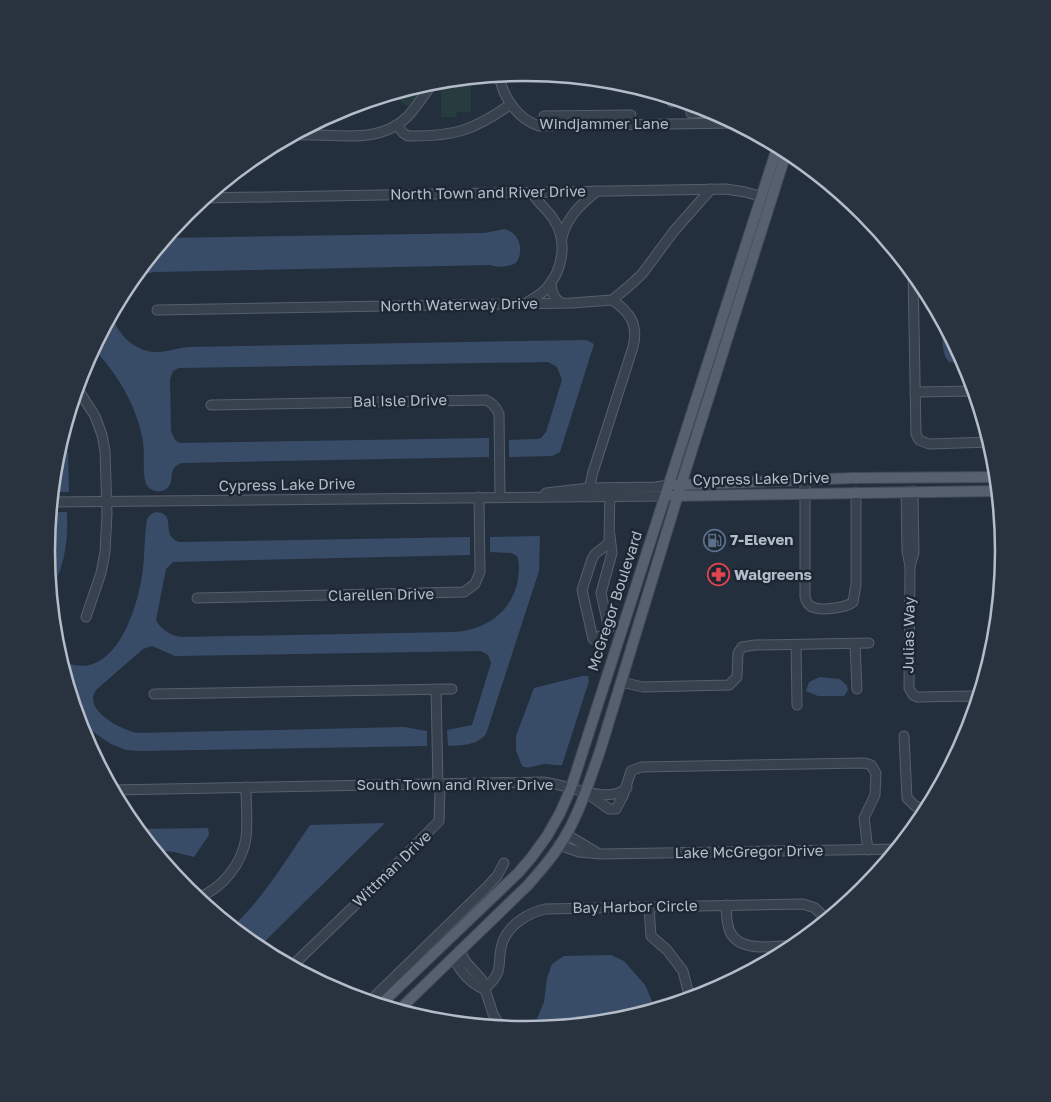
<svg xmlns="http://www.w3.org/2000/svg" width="1051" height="1102" font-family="'Golos Text',sans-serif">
<rect width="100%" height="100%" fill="#242f3e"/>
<g fill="#263c3f">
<path d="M455,82H471V112H457L456,117H441V87H455Z"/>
<path d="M427,83L416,100L408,107L391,93Z"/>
</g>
<g fill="#394c67">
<path d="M504,229C519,232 525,250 516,263C508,267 499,268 490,265L154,272L138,276L127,286L166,238L485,233Z"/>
<path d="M112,312C115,335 138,354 160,352C170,351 178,348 188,347L586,340L594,344L560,452L552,456L509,457V440L537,439L541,438L546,432L562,380L557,367L548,362L179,368L173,371L170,379L171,431L175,440L180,443L489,438V457L182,463C178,464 175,466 173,470C171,474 172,478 171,482C167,494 152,494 146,484C142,470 145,455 143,441C137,406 117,373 93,348Z"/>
<path d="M943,320L966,364L949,362C940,352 943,334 943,320Z"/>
<path d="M62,435L68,453L69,492H52L56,457Z"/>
<path d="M50,512H67C68,541 65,566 50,592L46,551Z"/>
<path d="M155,512L162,513L167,517C170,528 166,537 179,542L470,537V555L173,562L166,569L156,620C160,629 171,636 181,637L453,632C484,631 513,612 518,579C519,571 520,563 517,556L511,553L490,552V537L540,536L539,571L486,734C476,746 462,745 448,746L447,730L472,725L491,663L488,655L481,651L175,656L152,646L143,649L97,689C80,709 122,731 138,733L404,727L427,731V746L141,751L126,750L111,744L96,734L78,718L60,660C112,687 136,614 142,576C145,557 144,538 147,519L150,515Z"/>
<path d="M582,676H588L589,681L562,765C556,766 552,764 546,764C537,764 530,770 522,766L516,750V736L534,688Z"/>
<path d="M820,677L840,679L847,686L848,690L844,696H818L806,691L809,682Z"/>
<path d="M385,823L258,948L232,927C264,898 285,861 310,825Z"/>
<path d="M208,828L209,835L194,857L174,852L154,850L137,829Z"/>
<path d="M611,955L624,961L645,985L652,1001L659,1009L619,1021L573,1020L539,1029L536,1021L544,1002L547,978L552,964L564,956Z"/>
</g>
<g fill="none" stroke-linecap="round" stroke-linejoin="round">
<defs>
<g id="minor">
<path d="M499,74C502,97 518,119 539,126L737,123"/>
<path d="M672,102L686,101"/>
<path d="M691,103V113L717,112"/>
<path d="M544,116L631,115"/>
<path d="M397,125L403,133L408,136C454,137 474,130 511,104"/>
<path d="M292,135C330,132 376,147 407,117C418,106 425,92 435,81"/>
<path d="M204,198L726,189L745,192L767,198"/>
<path d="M562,238C566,218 581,204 597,191"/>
<path d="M913,272L916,434L919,440L929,444L991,442"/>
<path d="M551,282C551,291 553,297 561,303"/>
<path d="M526,303C533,299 540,295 545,290C563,271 568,242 554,220C548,210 538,203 532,193"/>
<path d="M157,310L572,303L612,300L628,287L642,274L674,231L711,189"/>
<path d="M77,388L95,416L102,435L105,451L107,513L105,552L101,573L86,617"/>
<path d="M915,392L975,391"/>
<path d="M211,405L486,400C493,403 496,407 499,414L500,497"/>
<path d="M805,480V597C806,601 808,605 812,607C821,611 846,608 853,602L856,584V492"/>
<path d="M906,492L907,551L910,566L909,688L913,695L917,697L972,696L979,698"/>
<path d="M546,493L589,488L655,487L669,485"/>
<path d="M587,497L593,472L633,347C639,325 630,312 612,300"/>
<path d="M51,502L666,496"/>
<path d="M610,535L612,553L601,593L609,629L603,635L593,639L582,590L592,559L595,554L609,543L610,488"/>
<path d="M910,566L914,553L913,491"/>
<path d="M197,598L464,592L475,584L480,572L479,497"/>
<path d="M855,644L857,689"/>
<path d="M796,645L797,705"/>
<path d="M621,682L643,687L729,685L737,677L738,653L742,647L755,645L869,643"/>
<path d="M154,694L452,689"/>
<path d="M904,736L907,798L915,806L928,810"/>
<path d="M112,790L542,782C566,783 607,806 627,788"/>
<path d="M588,794L609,809H616L623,796L631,771L641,767L865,763L871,765L876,773L875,795L864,818L868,850"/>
<path d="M566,834L596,852"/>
<path d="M559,845L579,852L601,854L898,849"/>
<path d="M197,898C222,889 242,864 246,838C248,822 246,804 246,787"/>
<path d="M726,905C727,912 726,919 728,925C733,955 775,946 797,945"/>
<path d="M649,907L651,936L667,950L683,971L690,999"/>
<path d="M460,950L465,961L482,980L493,1014L501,1028"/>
<path d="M454,957C458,970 471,984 484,989"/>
<path d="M291,967L382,879L439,821L440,790L438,784L436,689"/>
<path d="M484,989C507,970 495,964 503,941C510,924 528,913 545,909L803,904L815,908L827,920"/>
<path d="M369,1002L487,887L497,876L504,863"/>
</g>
<g id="major">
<path d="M675,485L853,478L997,477"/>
<path d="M672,496L999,491"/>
<path d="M380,1005L518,873L531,858L547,836L560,813L571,788L778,145"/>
<path d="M398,1011L528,885C542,869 556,853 566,835C581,809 590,779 600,751L685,472L787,150"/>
</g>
</defs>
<use href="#minor" stroke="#565f6c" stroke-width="11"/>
<use href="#major" stroke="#414a57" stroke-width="12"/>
<use href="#minor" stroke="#38414e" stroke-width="9"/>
<use href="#major" stroke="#56606e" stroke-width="10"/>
</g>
<defs>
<symbol id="fuel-ring" viewBox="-11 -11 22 22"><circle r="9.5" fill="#1d2633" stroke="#5c6f8a" stroke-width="1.5"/><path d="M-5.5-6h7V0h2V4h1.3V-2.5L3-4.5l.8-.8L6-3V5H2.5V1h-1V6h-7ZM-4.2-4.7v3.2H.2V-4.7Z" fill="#5c6f8a"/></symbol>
<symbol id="pharmacy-ring" viewBox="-11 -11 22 22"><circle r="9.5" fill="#1d2633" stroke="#e0444e" stroke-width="1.5"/><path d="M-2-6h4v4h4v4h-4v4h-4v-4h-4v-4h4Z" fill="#e0444e"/></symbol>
</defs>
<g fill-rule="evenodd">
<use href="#fuel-ring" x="702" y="528" width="25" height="25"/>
<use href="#pharmacy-ring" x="706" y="562" width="25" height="25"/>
</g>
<g text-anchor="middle" stroke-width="5" stroke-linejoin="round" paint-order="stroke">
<g font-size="15" fill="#b4bcc9" stroke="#1d2633">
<text x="604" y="129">Windjammer Lane</text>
<text transform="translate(488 193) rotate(-1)" y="5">North Town and River Drive</text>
<text transform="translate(459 305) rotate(-1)" y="5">North Waterway Drive</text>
<text transform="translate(400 401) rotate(-1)" y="5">Bal Isle Drive</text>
<text transform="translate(761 479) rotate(-1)" y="5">Cypress Lake Drive</text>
<text transform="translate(287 485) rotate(-1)" y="5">Cypress Lake Drive</text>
<text transform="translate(381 595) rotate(-1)" y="5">Clarellen Drive</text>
<text transform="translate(615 601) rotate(-72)" y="5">McGregor Boulevard</text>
<text transform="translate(909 635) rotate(-89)" y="5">Julias Way</text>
<text x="455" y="790">South Town and River Drive</text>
<text transform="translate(749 852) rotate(-1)" y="5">Lake McGregor Drive</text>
<text transform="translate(392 869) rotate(-44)" y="5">Wittman Drive</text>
<text transform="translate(635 907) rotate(-1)" y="5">Bay Harbor Circle</text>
</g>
<g font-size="15" font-weight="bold" fill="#b4bcc9" stroke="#1d2633" text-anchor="start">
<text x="730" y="545">7-Eleven</text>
<text x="734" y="580">Walgreens</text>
</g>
</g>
<path d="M0 0H1051V1102H0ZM55 551a470 470 0 1 1 940 0a470 470 0 1 1-940 0Z" fill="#29323f" fill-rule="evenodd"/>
<path fill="none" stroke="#b4bcc9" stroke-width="2.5" d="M55 551a470 470 0 1 1 940 0a470 470 0 1 1-940 0Z"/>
</svg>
